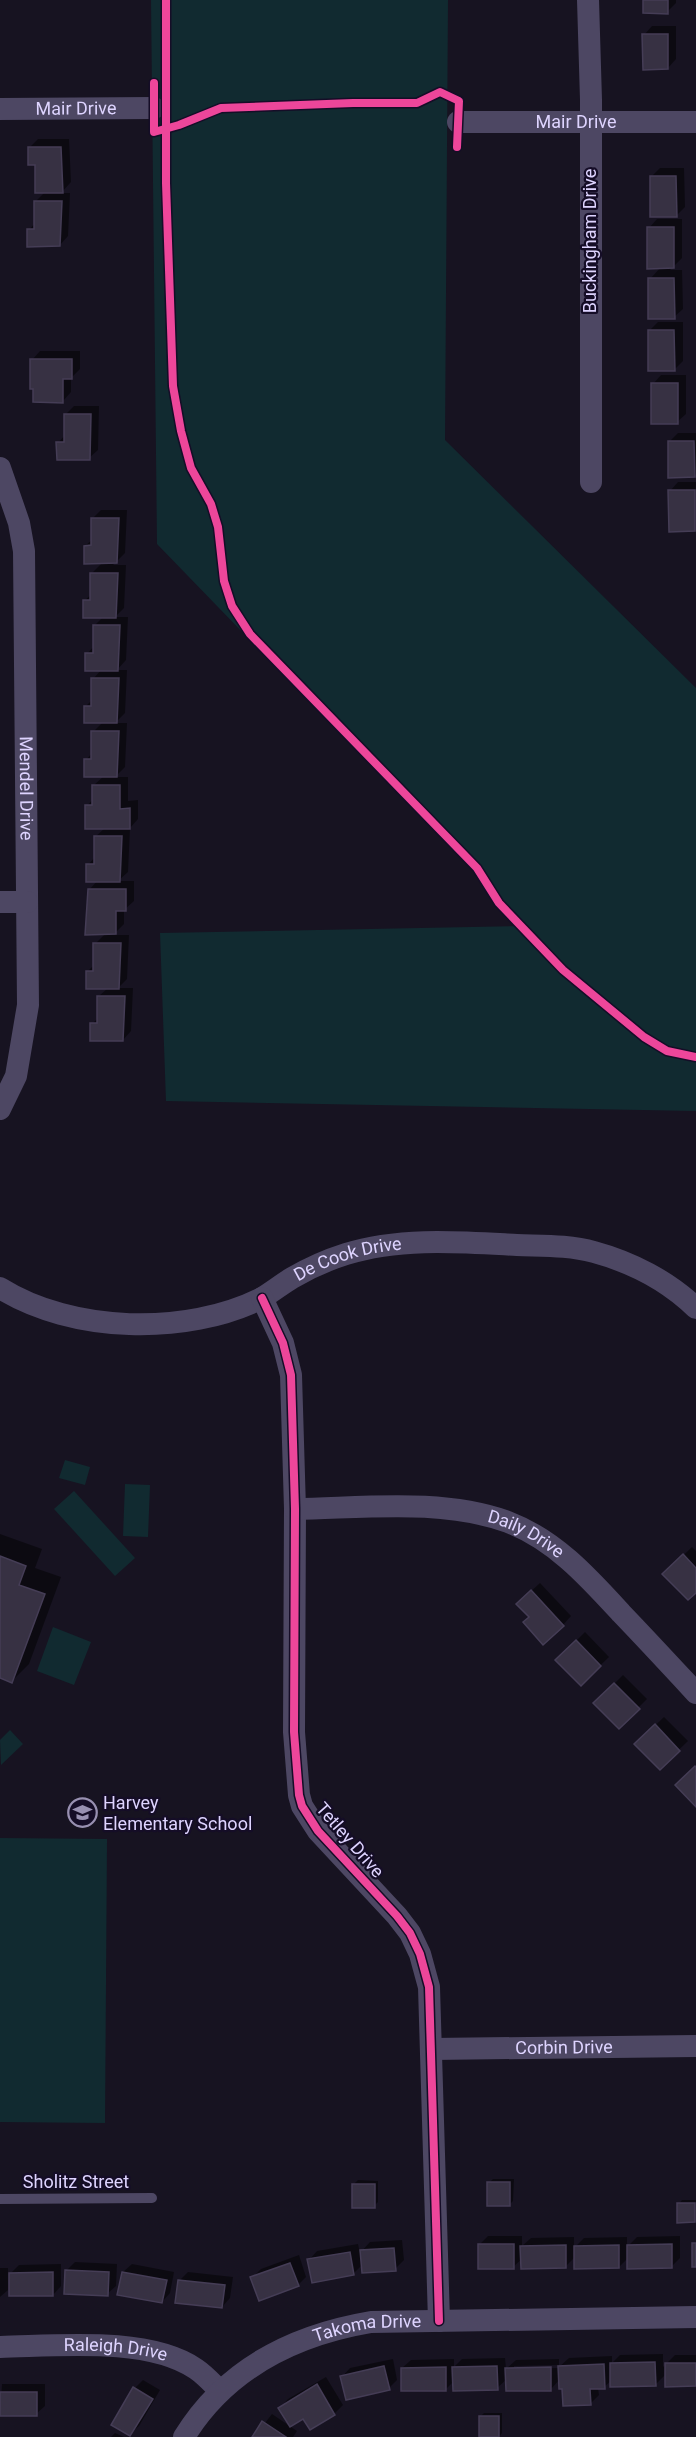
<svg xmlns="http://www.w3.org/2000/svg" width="696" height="2437" font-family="Roboto,sans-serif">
<rect width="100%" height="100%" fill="#171321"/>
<g fill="#112a30">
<path d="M151,0H448L445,440L696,688V1111L166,1101L160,933L527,926L157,544Z"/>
<path d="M65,1460L90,1467L85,1485L59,1478Z"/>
<path d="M125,1484L150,1485L148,1537L123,1536Z"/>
<path d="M74,1491L135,1558L115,1576L54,1509Z"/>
<path d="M53,1627L91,1642L74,1685L37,1671Z"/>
<path d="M10,1730L23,1744L1,1765L0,1740Z"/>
<path d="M0,1838L107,1839L105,2123L0,2122Z"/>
</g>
<g fill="#0007" fill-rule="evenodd">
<path d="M644,0H676V3L667,12Z"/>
<path d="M652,26H676V59L668,68L644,35Z"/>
<path d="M38,139H69L71,182L61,193H70L68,236L60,245L29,230L36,222V201L46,191L29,148Z"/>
<path d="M660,168H684L685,207L676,216L651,177Z"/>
<path d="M657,219H682V258L670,270H682L683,309L674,317L650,279L661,267L649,228Z"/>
<path d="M658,322H683V361L674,370L649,331Z"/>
<path d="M40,351H80V369L71,378V392L63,401L32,360Z"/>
<path d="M661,375H686V414L677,422L653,384Z"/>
<path d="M74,406H99L98,450L89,458L58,443L65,435V415Z"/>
<path d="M678,433H696V474L694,476L669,442Z"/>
<path d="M678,482H696L694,530L670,491Z"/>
<path d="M101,510H127L125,553L113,565H126L124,608L115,617H128L126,660L117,670H127L125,713L115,723H127L125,767L115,777H128V801L138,800V819L130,828L128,872L118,881H134V901L124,910V924L113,935H129L127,979L118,988H133L131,1031L123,1040L92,1024L99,1017V996L108,988L87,972L95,964V944L106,933L89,890L98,880L88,865L95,857V837L105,828L87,806L94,798V785L104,776L86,760L93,752V732L103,722L86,706L93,699V679L102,669L87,654L94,646V626L103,617L84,601L92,594V573L103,562L85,546L93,539V518Z"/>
<path d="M0,1534L42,1549L35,1568L61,1577L29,1664L12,1681L0,1677Z"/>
<path d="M692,1547L696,1551V1590L664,1574Z"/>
<path d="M540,1583L571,1616L563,1625L527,1595Z"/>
<path d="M585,1632L609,1657L581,1684L557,1660Z"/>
<path d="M623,1675L647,1699L619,1727L595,1703Z"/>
<path d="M664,1717L688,1741L660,1768L636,1744Z"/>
<path d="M493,2179H514L513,2201L509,2205L489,2183Z"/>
<path d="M358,2180L378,2181V2202L374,2206L354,2184Z"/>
<path d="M682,2200H696L695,2221L679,2204Z"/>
<path d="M488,2236H522V2246L531,2238L574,2237V2248L584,2238L627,2237V2247L637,2237L680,2236V2258L672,2266L629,2257L619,2267L575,2257L565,2267L522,2259L513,2267L479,2245Z"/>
<path d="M402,2240L404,2260L395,2269L363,2264L354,2273L309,2260L317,2251L358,2244L360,2253L370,2242Z"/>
<path d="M299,2255L306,2277L298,2285L252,2278L261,2269Z"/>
<path d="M75,2262L117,2264L116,2286L107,2294L66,2271Z"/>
<path d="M61,2264V2286L53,2295L11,2273L19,2265Z"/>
<path d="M132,2264L174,2272L170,2293L162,2302L123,2272Z"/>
<path d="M0,2268H8V2290L0,2297Z"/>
<path d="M188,2272L233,2277L230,2298L222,2307L179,2281Z"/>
<path d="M663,2354V2367L675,2355H696V2385L666,2374L655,2385L612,2380L604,2387L598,2388L599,2395L590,2404L564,2388L560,2379L551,2389L507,2379L497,2388L454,2381L446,2389L402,2368L411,2360L454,2359V2367L462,2359L505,2358L506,2369L516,2360L559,2359V2367L569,2358L612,2356V2363L620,2355ZM558,2365V2368L514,2369V2366Z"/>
<path d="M393,2359L397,2380L389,2388L342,2377L350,2368Z"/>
<path d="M326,2377L343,2405L334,2414L310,2428L304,2417L280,2408L288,2399Z"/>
<path d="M143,2380L160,2390L139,2426L130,2434L135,2388Z"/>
<path d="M2,2384H45V2406L36,2414L0,2415Z"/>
<path d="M484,2413H502V2433L499,2437H480V2417Z"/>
<path d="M272,2414L297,2431L293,2437H254Z"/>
<path d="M115,2433L124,2437H111Z"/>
</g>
<g fill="#373143" stroke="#453d56" stroke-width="1.5">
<path d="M643,0H668V14L643,13Z"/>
<path d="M642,34H668V69L643,70Z"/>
<path d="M28,147H61L63,193H35V165H28Z"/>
<path d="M650,176H676L677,217H650Z"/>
<path d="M34,201H62L60,246L27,247V229H34Z"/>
<path d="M647,227H674V268L647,269Z"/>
<path d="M648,278H674L675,319H648Z"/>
<path d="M648,330H674L675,371H648Z"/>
<path d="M30,359H72V379H63V403L33,402V389H30Z"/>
<rect x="651" y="383" width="27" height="41"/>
<path d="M64,414H91L90,460H57L56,442H64Z"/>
<path d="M668,441H694L695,477L668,478Z"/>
<path d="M668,490H695V531L669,532Z"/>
<path d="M91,518H119L117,563L84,564V546L91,545Z"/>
<path d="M90,573H118L116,618H83V600H90Z"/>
<path d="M93,625H120L118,671H85V653H93Z"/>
<path d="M91,678H119L117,723H84V706H91Z"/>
<path d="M91,731H119L117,777H84V759H91Z"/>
<path d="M92,785H120V809L130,808V829H85V805H92Z"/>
<path d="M94,836H122L120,882H86V864H94Z"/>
<path d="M88,889H126V911H116V934L85,935Z"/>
<path d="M93,943H121L119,989H86V971H93Z"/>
<path d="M97,996H125L123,1041H90V1023H97Z"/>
<path d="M683,1554L696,1568V1593L688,1600L662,1574Z"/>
<path d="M0,1556L26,1566L19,1585L45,1594L12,1683L0,1678Z"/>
<path d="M531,1590L564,1626L543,1645L523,1622L529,1617L516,1604Z"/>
<path d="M576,1640L601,1666L581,1686L555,1660Z"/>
<path d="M614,1683L640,1709L619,1729L593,1703Z"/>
<path d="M655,1724L680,1751L660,1770L634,1744Z"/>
<path d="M695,1766L696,1767V1807L675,1785Z"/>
<rect x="487" y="2182" width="23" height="24"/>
<rect x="352" y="2184" width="23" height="24"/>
<path d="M677,2203H695V2222L677,2223Z"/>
<rect x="692" y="2243" width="4" height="24"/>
<rect x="478" y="2244" width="36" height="25"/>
<path d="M672,2244V2268L627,2269V2245Z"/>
<path d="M566,2245V2268L521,2269L520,2246Z"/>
<path d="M619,2245V2268L574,2269V2246Z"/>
<path d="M394,2248L396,2271L362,2273L360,2250Z"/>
<path d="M350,2252L354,2275L312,2283L307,2259Z"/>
<path d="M290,2263L299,2286L259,2301L250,2277Z"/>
<path d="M65,2270L109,2272L108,2296L64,2294Z"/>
<path d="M53,2272V2296H9V2273Z"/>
<path d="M122,2272L167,2280L162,2303L117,2295Z"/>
<path d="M178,2280L225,2285L222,2308L175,2303Z"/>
<path d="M655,2362L656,2386L610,2387V2363Z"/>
<path d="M665,2363H696V2386L665,2387Z"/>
<path d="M604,2364L605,2389H590L591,2405L563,2406L562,2389H559L558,2366Z"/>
<path d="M384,2366L390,2390L346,2400L340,2376Z"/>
<path d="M497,2366L498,2390L453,2391L452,2367Z"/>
<path d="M446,2367V2391H401V2368Z"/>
<path d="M551,2367V2391H506L505,2368Z"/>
<path d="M317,2384L335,2415L310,2430L303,2419L290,2427L278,2408Z"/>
<path d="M133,2387L153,2399L130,2436L111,2425Z"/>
<rect x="0" y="2392" width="37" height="24"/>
<rect x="479" y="2416" width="20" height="21"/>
<path d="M262,2421L286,2437H252Z"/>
</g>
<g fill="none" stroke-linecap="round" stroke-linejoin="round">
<path stroke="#4d4763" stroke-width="10" d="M0,2199L152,2198"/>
<g stroke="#4d4763" stroke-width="22">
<path d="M588,0L591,100V482"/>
<path id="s1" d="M0,109L154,108"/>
<path id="s2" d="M458,122H696"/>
<path id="s3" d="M0,468L19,523L24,551L28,1005L16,1076L0,1109"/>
<path d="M0,902H27"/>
<path id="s4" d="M0,1288C72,1333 186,1336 262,1298C272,1292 282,1284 292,1278C309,1268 327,1260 346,1254C400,1237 461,1242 517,1245C542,1246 569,1245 594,1252C631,1262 668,1281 696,1308"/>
<path d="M262,1298L283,1343L291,1375L295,1509L294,1732L299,1795L302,1806L318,1831L397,1916L410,1933L420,1954L429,1987L439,2321"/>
<path id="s5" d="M295,1509C364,1508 442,1498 508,1522C555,1540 588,1577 621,1613C646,1639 671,1666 696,1693"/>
<path id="s6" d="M432,2049L696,2046"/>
<path id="s7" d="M0,2347C56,2346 148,2336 196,2369C205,2375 212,2383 220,2391"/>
<path id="s8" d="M184,2437C226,2369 294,2335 371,2322L696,2317"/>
</g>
<defs>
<g id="cycleway">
<path d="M166,0V183L173,386L181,431L191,468L211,504L218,527L224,581L232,606L250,634L477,868L499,903L563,970L644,1037L667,1051L696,1057"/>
<path d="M154,83V132L179,125L221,108L353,103H417L440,92L459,101L457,147"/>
<path d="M262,1298L283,1343L291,1375L295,1509L294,1732L299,1795L302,1806L318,1831L397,1916L410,1933L420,1954L429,1987L439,2321"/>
</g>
</defs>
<use href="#cycleway" stroke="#150d27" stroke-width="11"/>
<use href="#cycleway" stroke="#ed469a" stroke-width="8"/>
</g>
<defs>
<symbol id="school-ring" viewBox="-11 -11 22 22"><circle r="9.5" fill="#150d27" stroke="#9890b1" stroke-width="1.5"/><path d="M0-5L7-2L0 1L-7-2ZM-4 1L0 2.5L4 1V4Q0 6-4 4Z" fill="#9890b1"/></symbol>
</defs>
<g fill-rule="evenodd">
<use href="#school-ring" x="66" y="1796" width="33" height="33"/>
</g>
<g text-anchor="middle" stroke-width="4.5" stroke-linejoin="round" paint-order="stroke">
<g font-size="18" fill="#ded4ff" stroke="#150d27">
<text dy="6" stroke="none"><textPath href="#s1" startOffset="76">Mair Drive</textPath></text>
<text dy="6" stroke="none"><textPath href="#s2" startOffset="118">Mair Drive</textPath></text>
<text transform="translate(590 241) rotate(-90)" y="6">Buckingham Drive</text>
<text dy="6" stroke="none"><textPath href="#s3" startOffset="324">Mendel Drive</textPath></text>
<text dy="6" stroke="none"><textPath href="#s4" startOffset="368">De Cook Drive</textPath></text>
<text dy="6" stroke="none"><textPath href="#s5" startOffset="236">Daily Drive</textPath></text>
<text transform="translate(350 1840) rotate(49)" y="6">Tetley Drive</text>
<text dy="6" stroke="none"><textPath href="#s6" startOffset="132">Corbin Drive</textPath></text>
<text x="76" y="2188">Sholitz Street</text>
<text dy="6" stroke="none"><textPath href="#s8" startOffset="222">Takoma Drive</textPath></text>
<text dy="6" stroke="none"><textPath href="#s7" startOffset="116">Raleigh Drive</textPath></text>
</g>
<g font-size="18" fill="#ded4ff" stroke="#150d27" text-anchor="start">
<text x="103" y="1809">Harvey<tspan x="103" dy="21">Elementary School</tspan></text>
</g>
</g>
</svg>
